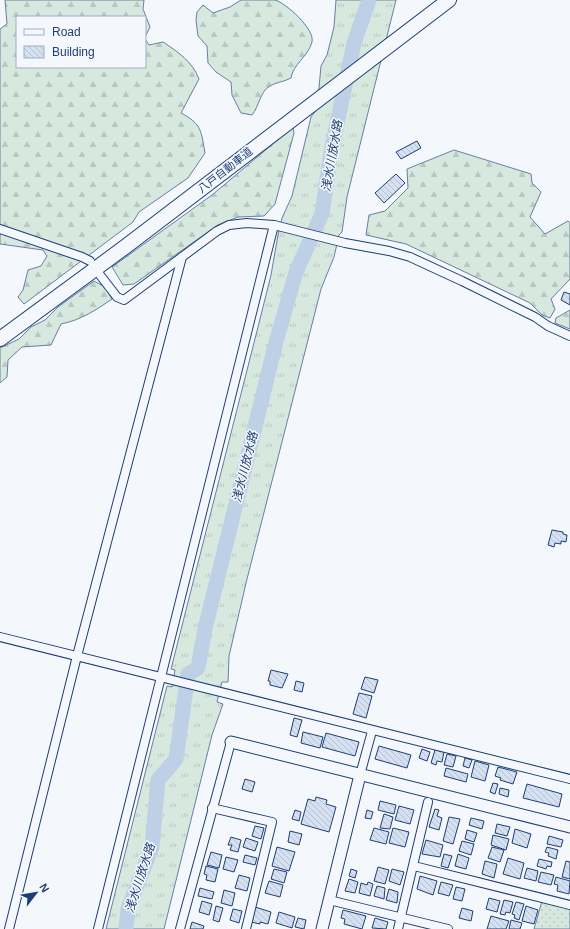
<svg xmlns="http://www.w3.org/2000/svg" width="570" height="929" font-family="Arial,'Noto Sans JP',sans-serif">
<defs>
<pattern id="grass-tufts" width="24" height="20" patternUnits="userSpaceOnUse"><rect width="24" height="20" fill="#d7e8df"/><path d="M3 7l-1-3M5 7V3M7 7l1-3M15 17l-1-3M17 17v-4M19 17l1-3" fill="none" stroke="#b8c8c3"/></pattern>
<pattern id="forest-firs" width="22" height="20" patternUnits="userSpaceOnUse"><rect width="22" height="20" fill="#d7e8df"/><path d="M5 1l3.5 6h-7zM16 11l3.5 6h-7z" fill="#b8c8c3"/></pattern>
<pattern id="park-dots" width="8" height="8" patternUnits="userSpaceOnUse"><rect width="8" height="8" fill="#d7e8df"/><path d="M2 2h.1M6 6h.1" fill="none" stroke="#b8c8c3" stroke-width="1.8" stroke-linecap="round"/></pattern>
<pattern id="building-back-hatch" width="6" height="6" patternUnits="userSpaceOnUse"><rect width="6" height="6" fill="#d5e0f0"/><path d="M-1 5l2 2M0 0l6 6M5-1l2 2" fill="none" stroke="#b6c1d1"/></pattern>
</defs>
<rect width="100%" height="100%" fill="#f4f7fb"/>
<path fill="url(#grass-tufts)" stroke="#687fa3" d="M336,0H396L347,197L342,232L339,235L334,257L321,289L247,579L229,656L228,682H222L217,702L223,704L212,735L164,929H106L167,686L172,687L175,670L171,669L258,327L271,275L278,235L282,218L292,196L311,117L317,109L321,66L327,55L334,27Z"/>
<g fill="url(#forest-firs)" stroke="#687fa3">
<path d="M5,0H144L143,9L150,27L145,37V17H17V67H145V39L149,45L163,42C178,52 192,61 199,79L181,113C202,124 201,131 205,153L188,178L139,212L133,222L24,304L18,297L23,290L28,270L41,266L47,256L43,250L0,244V29L7,24Z"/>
<path d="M241,0C251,0 265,0 275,0C286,3 315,29 312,42C308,57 293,64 291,78C284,82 276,82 270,86C260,91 259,107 252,115L241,113L232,95L231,82L216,72L208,63L207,46L198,36L196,20L197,12L203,5L213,13L230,7Z"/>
<path d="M293,127L294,133L275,204L264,216L238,217L218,225L134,284L123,285L112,267L212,195Z"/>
<path d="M454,150L531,174L532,183L541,192L530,217L545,234L568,221L570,223V279L551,299L555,309L550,318L542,315L530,303L406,244L366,235L369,215L385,211L408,188L407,169Z"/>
<path d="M94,281L105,287L112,299C96,310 81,320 61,324L51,345L22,347L8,360L7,377L0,383V348L19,339L31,327L45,320L58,307Z"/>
<path d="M570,310V329L555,323L556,318Z"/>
</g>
<path fill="url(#park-dots)" stroke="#687fa3" d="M542,901L570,908V929H534Z"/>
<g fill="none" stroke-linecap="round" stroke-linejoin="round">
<path stroke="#bed0e5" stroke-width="15" d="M126,929L128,909L152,847L158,780L176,759L188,674L198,668L205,629L276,342L296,272L322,214L331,152L354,43L369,0"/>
</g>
<g fill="url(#building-back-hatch)" stroke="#1d3f73">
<path d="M417,141L421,148L401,159L396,152Z"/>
<path d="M396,174L405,183L384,203L375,193Z"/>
<path d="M564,292L570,294V305L561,300Z"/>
<path d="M552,530L563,532V534L567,535L566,542L561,541V544L555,543L554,547L548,545Z"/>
<path d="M271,670L288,674L282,688L270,685V681H268Z"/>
<path d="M365,677L378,680L374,693L361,689Z"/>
<path d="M296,681L304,683L302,692L294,690Z"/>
<path d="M359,693L372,696L366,718L353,714Z"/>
<path d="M294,718L302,720L297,737L290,735Z"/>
<path d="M303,732L323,737L320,748L301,743Z"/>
<path d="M326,733L359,742L355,756L322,747Z"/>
<path d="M379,746L411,755L407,768L375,759Z"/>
<path d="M422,749L430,752L427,761L419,758Z"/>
<path d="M435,750L444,752L442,762L437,761L436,765L431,763Z"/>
<path d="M447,754L456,756L453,767L444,765Z"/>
<path d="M465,758L472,760L469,768L463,766Z"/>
<path d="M475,761L489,765L485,781L471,777Z"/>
<path d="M498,767L517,772L513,784L500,780L501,778L495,776Z"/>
<path d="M446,768L468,774L466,782L444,776Z"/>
<path d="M245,779L255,782L252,792L242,789Z"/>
<path d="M493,783L498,784L495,794L490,792Z"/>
<path d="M527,784L562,794L559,807L523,798Z"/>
<path d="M500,788L509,790L508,797L499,794Z"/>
<path d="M316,797L327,800L326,804L336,807L329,832L301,824L308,799L315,801Z"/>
<path d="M380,801L396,805L394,814L378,810Z"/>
<path d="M399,806L414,810L410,824L395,820Z"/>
<path d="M435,809L439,810L437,816L442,818L439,830L429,827Z"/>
<path d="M295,810L301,812L299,821L292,819Z"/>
<path d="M367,810L373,812L371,819L365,818Z"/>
<path d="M384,814L393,817L390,829L380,828Z"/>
<path d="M449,817L460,819L453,844L443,841Z"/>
<path d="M471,818L484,821L482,829L469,825Z"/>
<path d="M497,824L510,827L507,836L495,833Z"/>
<path d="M255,826L264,828L261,839L252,836Z"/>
<path d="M374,828L389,832L386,844L370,840Z"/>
<path d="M393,828L409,832L405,847L389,843Z"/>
<path d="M515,829L531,834L527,848L512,843Z"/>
<path d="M467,830L477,833L474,842L465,839Z"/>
<path d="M290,831L302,834L299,845L288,842Z"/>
<path d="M493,835L509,839L506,850L491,845Z"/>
<path d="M549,836L563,840L561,847L547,844Z"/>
<path d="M231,837L241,840L238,852L230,850L232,845H228Z"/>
<path d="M246,838L258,842L255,851L243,847Z"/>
<path d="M426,840L443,845L440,857L422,854Z"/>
<path d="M462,841L474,844L471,855L459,851Z"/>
<path d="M277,847L295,852L289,871L272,866Z"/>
<path d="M492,847L504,850L500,862L488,858Z"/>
<path d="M547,847L558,850L556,859L548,856L549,853L545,852Z"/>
<path d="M211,852L222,855L219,868L207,865Z"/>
<path d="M444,854L452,856L448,868L441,866Z"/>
<path d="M458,854L469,858L466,869L455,866Z"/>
<path d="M245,855L257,858L255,865L243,862Z"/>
<path d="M226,857L238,860L234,872L223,869Z"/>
<path d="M508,858L524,863L520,879L503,874Z"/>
<path d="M539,859L552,862L551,867L547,866L546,869L537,866Z"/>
<path d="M485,861L497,864L494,878L482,874Z"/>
<path d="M566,861L570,862V879L562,877Z"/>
<path d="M206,866L218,869L215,882L206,880L207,875L204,874Z"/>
<path d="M378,867L389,870L385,884L374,881Z"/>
<path d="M527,868L538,871L536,881L524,878Z"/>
<path d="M274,869L287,872L284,883L271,879Z"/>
<path d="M351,869L357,871L355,878L349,876Z"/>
<path d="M392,869L404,872L400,885L389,881Z"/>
<path d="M541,872L554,875L551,885L538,882Z"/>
<path d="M239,875L250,878L247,891L235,888Z"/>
<path d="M420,876L437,881L433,895L417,889Z"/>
<path d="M556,877L570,881L569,894L557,891L558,885L554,884Z"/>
<path d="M349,879L358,882L355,893L345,891Z"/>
<path d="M269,881L283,885L280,897L265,893Z"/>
<path d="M368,882L373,884L370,896L359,893L361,883L367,885Z"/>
<path d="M441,882L453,885L449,896L438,893Z"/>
<path d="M377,886L385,888L384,899L374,896Z"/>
<path d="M456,887L465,889L462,901L453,899Z"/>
<path d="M200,888L214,892L212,899L198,896Z"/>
<path d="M389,889L398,892L397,903L386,900Z"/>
<path d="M224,890L235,893L232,906L221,903Z"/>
<path d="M489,898L500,901L497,912L486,909Z"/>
<path d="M504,900L513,902L510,913L506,912L505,915L500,914Z"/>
<path d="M202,901L212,904L209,915L199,912Z"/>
<path d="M516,902L524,904L519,920L514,918L515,915L512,914Z"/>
<path d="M216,906L223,908L219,922L213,920Z"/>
<path d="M526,906L538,910L534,924L522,921Z"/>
<path d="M255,907L271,912L268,924L260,922V924L251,922Z"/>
<path d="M462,908L473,911L471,921L459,918Z"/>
<path d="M233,909L242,911L239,923L230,920Z"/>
<path d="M343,910L366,916L362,929L344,924L345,919L341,918Z"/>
<path d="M279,912L295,917L292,928L276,923Z"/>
<path d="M491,916L509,921L506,929H487Z"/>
<path d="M298,918L306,920L304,929L295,927Z"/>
<path d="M375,918L388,922L386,929L372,928Z"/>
<path d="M511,920L522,923L520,929H509Z"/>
<path d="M192,922L204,926L203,929H190Z"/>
</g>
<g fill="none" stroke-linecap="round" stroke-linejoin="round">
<defs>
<g id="street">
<path d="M0,229L82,257L90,261"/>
<path d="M100,275L117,297L124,300L217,231L229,225L247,223L274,225L345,243L389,251L410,257L462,281L535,317L548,326L570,336"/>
<path d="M0,637L570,779"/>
<path d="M360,775L372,731"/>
<path d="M212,808L272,822L246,929"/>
<path d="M414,866L570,905"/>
<path d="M329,900L448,929"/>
<path d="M9,929L77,656L182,257"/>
<path d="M98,929L274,225"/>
<path d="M180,929L231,742"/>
<path d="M398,929L428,802"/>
</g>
<g id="secondary">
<path d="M231,742L570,827"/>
<path d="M322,929L360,775"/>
</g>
<path id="highway" d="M0,339L125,247L449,0"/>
</defs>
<use href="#street" stroke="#1d3f73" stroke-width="10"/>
<use href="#secondary" stroke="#1d3f73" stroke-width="13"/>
<use href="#highway" stroke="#1d3f73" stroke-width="16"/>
<use href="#street" stroke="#f4f7fb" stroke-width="8"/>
<use href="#secondary" stroke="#f4f7fb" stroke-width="11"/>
<use href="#highway" stroke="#f4f7fb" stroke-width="14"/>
</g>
<g text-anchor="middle" stroke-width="3" stroke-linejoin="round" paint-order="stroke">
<g font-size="11" fill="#1d3f73" stroke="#f4f7fb">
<text transform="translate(225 170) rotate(-38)" y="4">八戸自動車道</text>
</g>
<g font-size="12" font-style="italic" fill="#1d3f73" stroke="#f4f7fb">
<text transform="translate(332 156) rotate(-80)" y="4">浅水川放水路</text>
<text transform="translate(245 467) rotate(-76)" y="4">浅水川放水路</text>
<text transform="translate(140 878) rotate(-72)" y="4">浅水川放水路</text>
</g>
</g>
<rect x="16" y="16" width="130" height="52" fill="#f4f7fb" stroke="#9eadc5"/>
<rect x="24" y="29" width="20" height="6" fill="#f4f7fb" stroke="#9eadc5"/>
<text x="52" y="36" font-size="12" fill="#1d3f73">Road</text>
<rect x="24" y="46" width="20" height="12" fill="url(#building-back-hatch)" stroke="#9eadc5"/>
<text x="52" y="56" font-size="12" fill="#1d3f73">Building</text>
<g transform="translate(36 893) rotate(59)" stroke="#f4f7fb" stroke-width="3" paint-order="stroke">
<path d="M0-3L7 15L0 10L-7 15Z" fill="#1d3f73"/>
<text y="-6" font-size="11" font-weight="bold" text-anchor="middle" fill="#1d3f73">N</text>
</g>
</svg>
